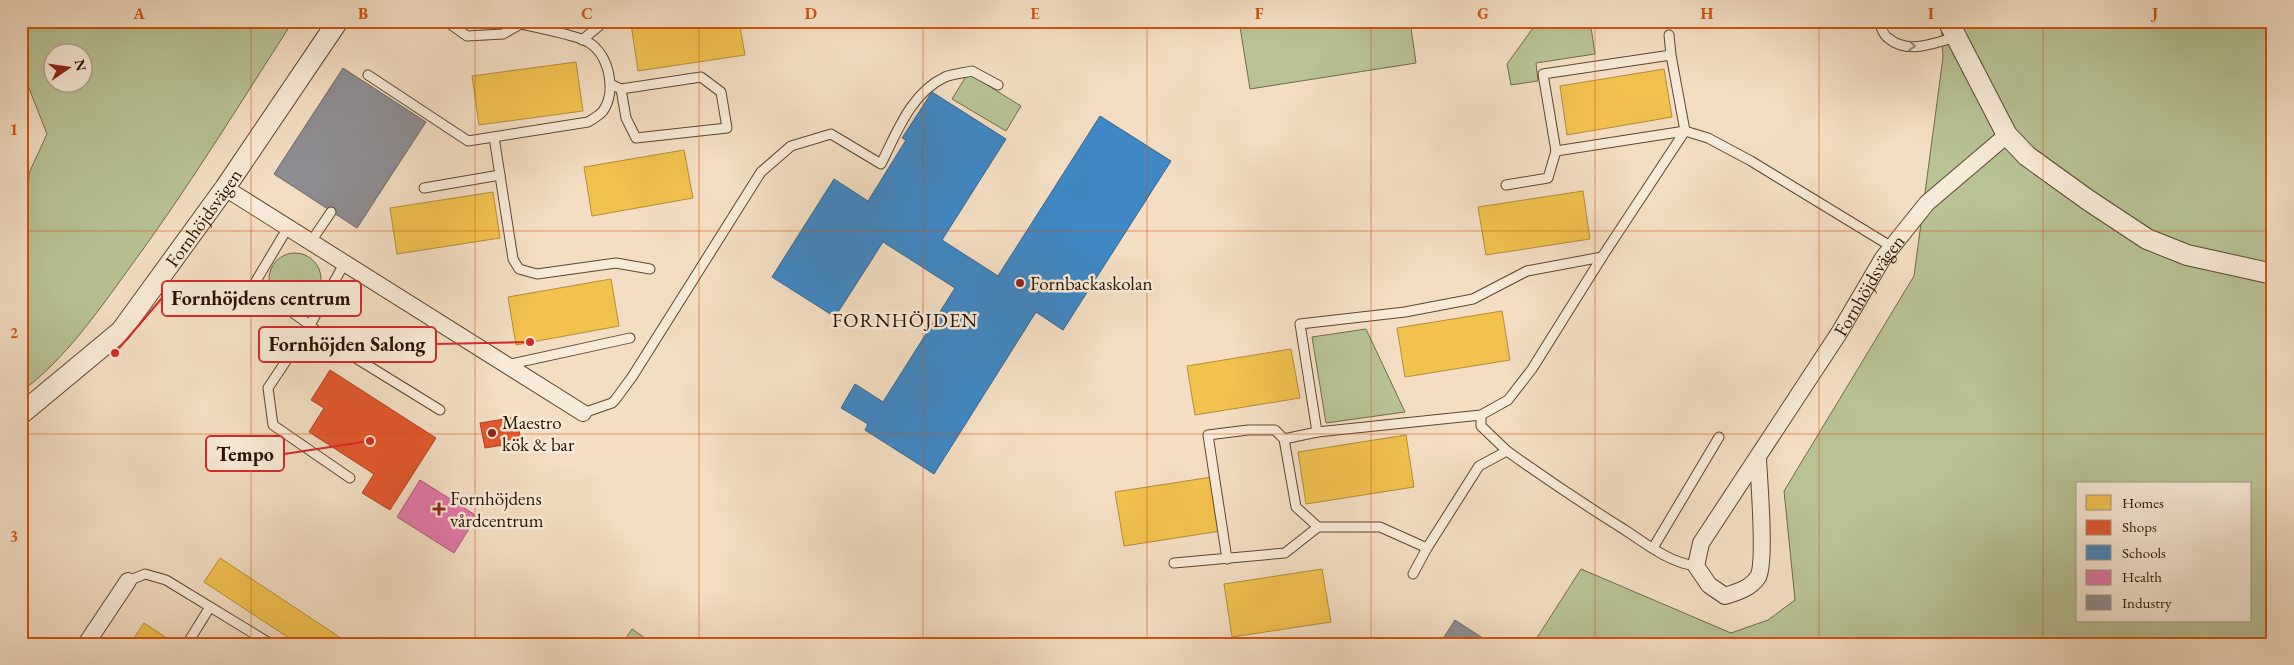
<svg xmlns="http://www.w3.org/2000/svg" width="2294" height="665" font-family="'EB Garamond',serif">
<rect width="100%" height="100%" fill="#f3dec3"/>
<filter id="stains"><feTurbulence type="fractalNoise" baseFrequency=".004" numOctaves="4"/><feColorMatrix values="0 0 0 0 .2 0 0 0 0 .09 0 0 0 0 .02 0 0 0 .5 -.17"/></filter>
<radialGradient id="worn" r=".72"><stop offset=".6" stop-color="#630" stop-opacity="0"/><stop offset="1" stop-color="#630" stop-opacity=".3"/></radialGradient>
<g fill="#b8c295" stroke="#706a4a" fill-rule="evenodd">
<path d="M21,21H293C239,105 187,190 128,270C96,314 65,359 21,392V244L27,219L29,173L47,134L21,68ZM82,52V82H52V52Z"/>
<path d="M1239,21H1410L1416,63L1250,89Z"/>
<path d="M1538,21H1590L1595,54L1536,63L1538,81L1511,85L1507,64Z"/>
<path d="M1941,21H2273V644H1533L1581,569L1731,633L1768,620L1795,600L1784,491L1914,276L1943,57ZM2078,484H2250V621H2078Z"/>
<path d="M968,73L1021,106L1006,131L952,99Z"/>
<circle cx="295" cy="279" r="26"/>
<path d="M1366,329L1405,412L1326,423L1312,337Z"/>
<path d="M632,629L653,644H622Z"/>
</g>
<g fill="#f2c14e" stroke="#b68c37">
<path d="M649,21H739L745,55L638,71L631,24Z"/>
<path d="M576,62L583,111L479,125L472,76Z"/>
<path d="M1664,69L1672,117L1567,135L1560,86Z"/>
<path d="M684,150L693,198L592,216L584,167Z"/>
<path d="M1583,191L1590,239L1486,255L1478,207Z"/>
<path d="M493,192L500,238L397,254L390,208Z"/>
<path d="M611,279L619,326L516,345L508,297Z"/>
<path d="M1502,311L1510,360L1405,377L1397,328Z"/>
<path d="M1291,349L1300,398L1195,415L1187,366Z"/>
<path d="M1406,435L1414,487L1306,504L1298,452Z"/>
<path d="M1212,477L1221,531L1124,546L1115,492Z"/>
<path d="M220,558L350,644H298L204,582Z"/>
<path d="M1322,569L1331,622L1232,637L1224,584Z"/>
<path d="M144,623L171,641L169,644H130Z"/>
</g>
<g fill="#e4572e" stroke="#ac4220">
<path d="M330,370L436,438L390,510L362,493L374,474L309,432L324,408L311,400Z"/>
<path d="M517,417L521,442L485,448L480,423Z"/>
</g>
<path fill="#3f88c5" stroke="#38658a" d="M932,92L1006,139L942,240L998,276L1100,116L1171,161L1063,330L1036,312L934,474L865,430L868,424L841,408L855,384L883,402L955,288L883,242L835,317L772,277L834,179L868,201L906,140L902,138Z"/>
<path fill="#e377a8" stroke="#ab5976" d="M420,480L477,516L454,553L397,517Z"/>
<g fill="#8d8d92" stroke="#6f6866">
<path d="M343,68L426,122L357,228L274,174Z"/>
<path d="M1455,620L1492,644H1454L1444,637Z"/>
</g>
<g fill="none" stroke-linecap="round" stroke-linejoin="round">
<defs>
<g id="service">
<path d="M446,21L467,36L503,34L526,21"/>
<path d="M1878,21C1881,26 1883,35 1888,38C1908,55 1934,43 1956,37"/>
<path d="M1669,35L1671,55L1543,74L1556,151L1685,131L1671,55"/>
<path d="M582,40L605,21"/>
<path d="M368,75L468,141L588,122C593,119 600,115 603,111C617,91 609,54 588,42C577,35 537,28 521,24"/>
<path d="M610,84L621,89L701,77L721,92L727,128L636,138L626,118L621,89"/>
<path d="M494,137L513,259L519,269L537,274L616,263L650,269"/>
<path d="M1506,185L1548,178L1556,151"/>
<path d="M424,188L500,175"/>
<path d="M287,229L256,281L258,288L310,325L344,264"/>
<path d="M310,243L331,212"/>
<path d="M506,365L630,338"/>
<path d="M583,413L612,403L615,400L632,377L761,172L791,146L831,134L881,164C897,132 911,93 945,77C953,74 963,73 972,71L998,85"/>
<path d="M1481,415V426L1507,451"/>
<path d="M1317,432L1300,324L1405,312L1473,299L1527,271L1602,257"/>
<path d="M350,478L273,425L268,388L310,325L328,341L440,410"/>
<path d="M1318,527L1296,507L1284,439L1317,432L1481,415L1508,400L1532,369L1602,257L1685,131L1708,138L1751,161L1892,247"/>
<path d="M1653,548L1719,437"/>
<path d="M1227,559L1208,435L1248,430H1275L1284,439"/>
<path d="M1174,563L1285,553L1318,527H1380L1427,548"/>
<path d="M1413,574L1427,548L1479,466L1507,451C1546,479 1585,505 1625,530C1646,544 1670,563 1696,566"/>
<path d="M128,581L145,574L166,580L271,644"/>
<path d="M187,644L210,607"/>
</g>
<g id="minor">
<path d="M225,188L583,413"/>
<path id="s1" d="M1758,459C1759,480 1766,563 1758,577C1750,589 1737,592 1725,596L1709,585L1696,566L1701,543L1839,333L1883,258L1927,203L2007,135"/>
<path d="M86,644L128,581"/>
</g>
<g id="tertiary">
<path d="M1948,21L2007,135L2027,156L2088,200L2147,239L2187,255L2273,274"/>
<path id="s2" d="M21,414L121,331L225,188L338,21"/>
</g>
</defs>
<use href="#service" stroke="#5c4531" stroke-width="11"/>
<use href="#minor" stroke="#5c4531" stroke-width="18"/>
<use href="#tertiary" stroke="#5c4531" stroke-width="22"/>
<use href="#service" stroke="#f7ead8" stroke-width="9"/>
<use href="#minor" stroke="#f7ead8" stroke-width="16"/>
<use href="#tertiary" stroke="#f7ead8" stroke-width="20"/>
</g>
<defs><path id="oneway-chevron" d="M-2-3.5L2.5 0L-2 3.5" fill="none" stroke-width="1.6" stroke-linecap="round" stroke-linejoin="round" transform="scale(1.25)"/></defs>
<use stroke="#9a8977" href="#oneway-chevron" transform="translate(1912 46) rotate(5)"/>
<path fill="none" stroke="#d5520b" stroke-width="1" stroke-opacity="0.55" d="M251,21V644M475,21V644M699,21V644M923,21V644M1147,21V644M1371,21V644M1595,21V644M1819,21V644M2043,21V644M21,231H2273M21,434H2273"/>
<g fill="#8f2418" stroke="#f7ead8" stroke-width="2">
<circle cx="1020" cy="283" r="5"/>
<circle cx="492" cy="433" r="5"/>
<path d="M436.5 501.5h5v5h5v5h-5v5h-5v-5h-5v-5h5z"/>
</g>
<g text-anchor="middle" stroke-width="5" stroke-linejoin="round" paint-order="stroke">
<g font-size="19" fill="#291200" stroke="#f7ead8">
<text dy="7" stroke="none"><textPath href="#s2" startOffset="270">Fornhöjdsvägen</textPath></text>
<text dy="7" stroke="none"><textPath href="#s1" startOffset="531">Fornhöjdsvägen</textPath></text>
</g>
<g font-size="19" fill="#291200" stroke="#f7ead8" text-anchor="start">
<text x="1030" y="290">Fornbackaskolan</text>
<text x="502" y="429">Maestro<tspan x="502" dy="22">kök &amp; bar</tspan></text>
<text x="450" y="505">Fornhöjdens<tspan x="450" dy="22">vårdcentrum</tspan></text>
</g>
<g font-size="20" letter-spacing="1" fill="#291200" stroke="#f7ead8">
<text x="905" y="327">FORNHÖJDEN</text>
</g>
</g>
<path fill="none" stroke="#d62828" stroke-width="2" d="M115 353L162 298M530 342L436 344M370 441L284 454"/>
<g fill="#d62828" stroke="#f7ead8" stroke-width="2">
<circle cx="115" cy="353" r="5"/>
<circle cx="530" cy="342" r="5"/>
<circle cx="370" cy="441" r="5"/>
</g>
<g fill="#f7ead8" stroke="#d62828" stroke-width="2">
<rect x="162" y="281" width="199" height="35" rx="5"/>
<rect x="259" y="327" width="177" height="35" rx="5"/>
<rect x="206" y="436" width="78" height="35" rx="5"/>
</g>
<g font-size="20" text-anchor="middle" font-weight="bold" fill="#291200">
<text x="261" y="305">Fornhöjdens centrum</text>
<text x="347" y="351">Fornhöjden Salong</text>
<text x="245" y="461">Tempo</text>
</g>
<rect width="2294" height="665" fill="none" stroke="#f3dec3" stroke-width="55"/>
<rect x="2076" y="482" width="175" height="140" fill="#f7ead8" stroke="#a59482"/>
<rect x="2086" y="495" width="25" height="15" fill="#f2c14e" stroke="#a59482"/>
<text x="2122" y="508" font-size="15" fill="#291200">Homes</text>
<rect x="2086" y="520" width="25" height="15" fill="#e4572e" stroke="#a59482"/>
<text x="2122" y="532" font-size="15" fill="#291200">Shops</text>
<rect x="2086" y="545" width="25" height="15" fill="#3f88c5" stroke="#a59482"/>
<text x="2122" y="558" font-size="15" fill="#291200">Schools</text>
<rect x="2086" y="570" width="25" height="15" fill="#e377a8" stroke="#a59482"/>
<text x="2122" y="582" font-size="15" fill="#291200">Health</text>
<rect x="2086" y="595" width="25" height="15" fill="#8d8d92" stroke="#a59482"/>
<text x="2122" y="608" font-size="15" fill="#291200">Industry</text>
<g transform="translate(68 68) rotate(77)"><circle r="24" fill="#f7ead8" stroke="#a59482"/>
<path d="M0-4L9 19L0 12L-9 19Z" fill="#8f2418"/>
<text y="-8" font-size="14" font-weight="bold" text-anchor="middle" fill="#291200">N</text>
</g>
<rect x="28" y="28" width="2238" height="610" fill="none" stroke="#d5520b" stroke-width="2"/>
<g font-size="16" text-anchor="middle" font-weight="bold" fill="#d5520b">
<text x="139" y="19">A</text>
<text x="363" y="19">B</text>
<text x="587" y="19">C</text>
<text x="811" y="19">D</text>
<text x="1035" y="19">E</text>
<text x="1259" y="19">F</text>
<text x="1483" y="19">G</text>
<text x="1707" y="19">H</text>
<text x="1931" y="19">I</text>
<text x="2155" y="19">J</text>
<text x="14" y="135">1</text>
<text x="14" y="338">2</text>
<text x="14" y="542">3</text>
</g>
<rect width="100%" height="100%" filter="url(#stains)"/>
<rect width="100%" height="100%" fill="url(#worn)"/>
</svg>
